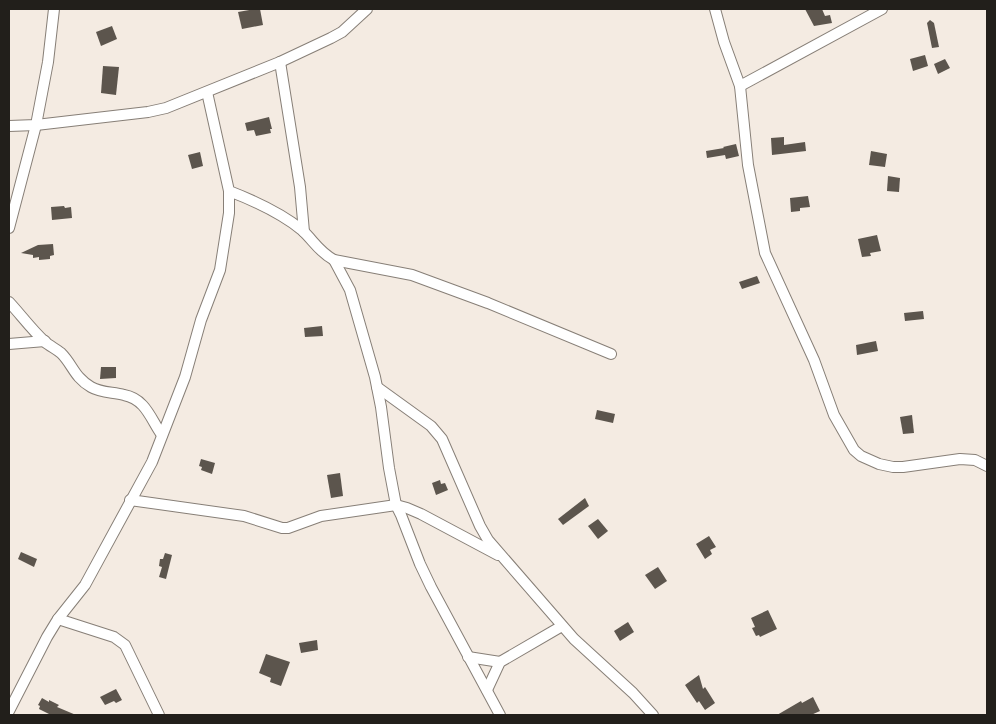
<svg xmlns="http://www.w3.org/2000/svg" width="996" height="724" font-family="'Nunito Sans',sans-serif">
<rect width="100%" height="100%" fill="#f4ebe2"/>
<g fill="#5c554d">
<path d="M255,9H260L263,25L242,29L238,12Z"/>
<path d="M805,9H822L825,16L830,15L832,23L814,26Z"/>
<path d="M930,20L934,23L939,47L932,48L927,23Z"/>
<path d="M112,26L117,39L101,46L96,32Z"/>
<path d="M925,55L928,66L913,71L910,59Z"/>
<path d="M945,59L950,68L938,74L934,64Z"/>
<path d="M103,66L119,67L116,95L101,93Z"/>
<path d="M269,117L272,129H270L271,133L256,136L254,130L247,131L245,123Z"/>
<path d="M784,137V145L805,142L806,151L772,155L771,138Z"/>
<path d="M736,144L739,156L726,159L725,155L707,158L706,151L724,148L723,147Z"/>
<path d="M871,151L887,154L885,167L869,165Z"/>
<path d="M200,152L203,166L192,169L188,155Z"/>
<path d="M888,176L900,178L899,192L887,191Z"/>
<path d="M808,196L810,207L800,208V211L791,212L790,198Z"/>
<path d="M64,206L65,208L71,207L72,218L52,220L51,207Z"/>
<path d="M877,235L881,251L870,253L871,256L862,257L858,239Z"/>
<path d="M53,244L54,255L50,256V259L39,260V257L33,258V255L21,253L38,245Z"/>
<path d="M757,276L760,283L742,289L739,282Z"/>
<path d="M923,311L924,319L905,321L904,313Z"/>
<path d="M322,326L323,336L305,337L304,328Z"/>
<path d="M876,341L878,351L857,355L856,345Z"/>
<path d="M101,367H116V378L100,379Z"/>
<path d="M597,410L615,414L613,423L595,419Z"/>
<path d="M912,415L914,433L903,434L900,417Z"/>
<path d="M201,459L215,463L212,474L201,470L202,467L199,466Z"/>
<path d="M340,473L343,496L331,498L327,475Z"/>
<path d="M440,480L441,484L445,483L448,490L436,495L432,483Z"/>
<path d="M585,498L589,506L563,525L558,519Z"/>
<path d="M598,519L608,531L598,539L588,526Z"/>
<path d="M709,536L716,547L710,550L712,554L705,559L696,544Z"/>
<path d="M21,552L37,559L34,567L18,559Z"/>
<path d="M165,553L172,555L166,579L159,577L162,567L159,566L160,559H163Z"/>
<path d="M658,567L667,581L655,589L645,575Z"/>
<path d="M768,610L777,629L760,637L759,635L756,636L752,628L755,627L751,618Z"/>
<path d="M628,622L634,632L620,641L614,631Z"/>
<path d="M317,640L318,650L301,653L299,643Z"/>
<path d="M266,654L290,662L281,686L270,682L271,678L259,673Z"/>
<path d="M699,675L703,689L705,687L715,703L705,710L699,701L697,703L685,685Z"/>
<path d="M116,689L122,700L116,703L114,701L105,705L100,697Z"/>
<path d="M813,697L820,711L811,715H777L801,701L802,703Z"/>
<path d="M42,698L49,702V700L59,705L57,707L76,715H51L39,709L40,706L38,705Z"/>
</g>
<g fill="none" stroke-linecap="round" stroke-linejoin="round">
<defs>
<g id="minor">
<path d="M715,9L724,42L740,86L748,165L765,253L814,360L834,415L854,450L861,456L879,464L893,467H903L960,459L975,460L987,466"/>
<path d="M280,62L300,187L304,232"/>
<path d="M740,86L882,9"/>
<path d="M207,92L229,191C255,201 281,213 302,230C314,241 318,251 334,260L412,275L488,303L611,354"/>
<path d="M9,126L36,125L148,112L166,108L280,62L331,38L342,32L367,9"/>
<path d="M9,228L36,125L48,62L54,9"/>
<path d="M334,260L350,290L375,377L381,407L389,468L396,505L401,515L420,564L431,587L500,715"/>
<path d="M9,302C21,315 32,330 45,342C50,346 56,349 61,353C73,365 74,377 91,387C101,393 113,392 124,395C146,399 151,420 162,435"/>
<path d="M9,344L45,341"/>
<path d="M377,387L431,426L442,439L480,526L488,540L574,639L633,693L653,715"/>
<path d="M130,500L244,516L282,528H288L321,516L396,505L407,508L421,514L498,555"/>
<path d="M58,619L114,637L125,645L159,715"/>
<path d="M468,657L500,662"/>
<path d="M487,690L500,662L562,626"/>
<path d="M9,711L47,637L58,619L85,585L152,462L185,377L201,320L220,270L229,213V191"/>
</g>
</defs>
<use href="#minor" stroke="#877f77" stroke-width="12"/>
<use href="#minor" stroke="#fff" stroke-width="10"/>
</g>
<rect width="996" height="724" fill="none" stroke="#221f1b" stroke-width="20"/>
</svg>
